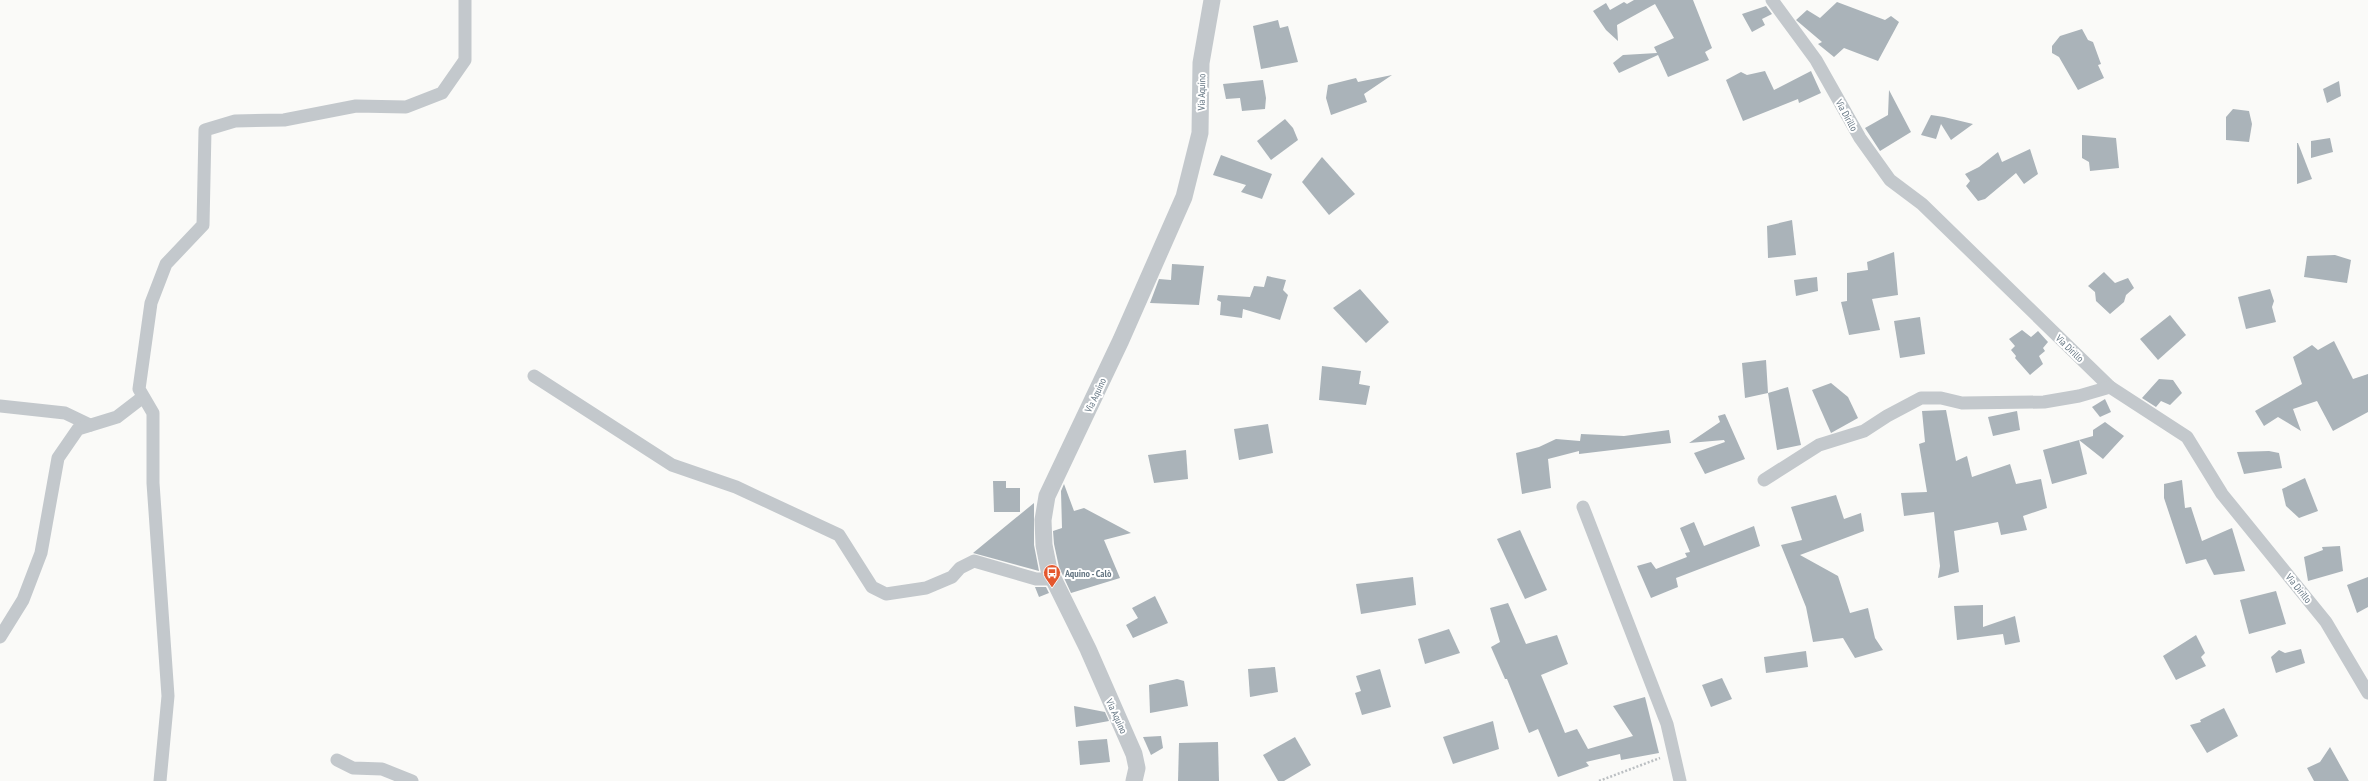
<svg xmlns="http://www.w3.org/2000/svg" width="2368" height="781" font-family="'PT Sans Narrow',sans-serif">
<rect width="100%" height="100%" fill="#fafaf8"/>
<g fill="#aab3b9">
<path d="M1634,0H1693L1712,48L1705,52L1709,60L1668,77L1658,55L1619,73L1613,63L1623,55L1657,53L1654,47L1674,38L1655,4L1617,25L1618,41L1606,30L1593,11L1606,3L1610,10L1624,2L1627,4Z"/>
<path d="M1837,2L1885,20L1891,16L1899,22L1878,61L1844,48L1834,57L1818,44L1822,42L1796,20L1807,10L1820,18Z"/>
<path d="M1766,6L1772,14L1762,19L1765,25L1752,32L1742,14Z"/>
<path d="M1278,20L1280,28L1288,26L1298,62L1261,69L1253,26Z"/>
<path d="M2082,29L2088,40L2093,42L2101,64L2098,65L2104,78L2078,90L2059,57L2052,53V46L2060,36Z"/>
<path d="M1765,71L1774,90L1811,71L1821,93L1799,103L1798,99L1743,121L1726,80L1741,72L1747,75Z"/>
<path d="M1392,75L1364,94L1367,102L1331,115L1326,98L1328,85L1356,78L1358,82Z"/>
<path d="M1263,80L1266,98L1265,109L1242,111L1240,98L1226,99L1223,84Z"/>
<path d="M2339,81L2341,96L2327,103L2323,89Z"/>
<path d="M1889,90L1911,132L1880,151L1865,128L1888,115Z"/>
<path d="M2233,109L2249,111L2252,124L2249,142L2226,140V117Z"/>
<path d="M1931,115L1944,117L1973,124L1951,140L1941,124L1936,139L1921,135Z"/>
<path d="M1285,119L1293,128L1298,140L1271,160L1257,141Z"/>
<path d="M2082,135L2116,138L2119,168L2090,171L2089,162L2082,158Z"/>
<path d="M2330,138L2333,152L2311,158V141Z"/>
<path d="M2297,143H2298L2312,179L2297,184Z"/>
<path d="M2030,149L2038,174L2024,184L2016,173L1985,199L1978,201L1966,186L1970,181L1965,174L1979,167L1998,152L2002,162Z"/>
<path d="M1221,155L1272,174L1262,199L1241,192L1246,185L1213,175Z"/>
<path d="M1322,157L1355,194L1329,215L1302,182Z"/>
<path d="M1792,220L1796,255L1768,258L1767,226Z"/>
<path d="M1894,252L1898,295L1872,299L1880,330L1849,335L1841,302L1847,301V273L1868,270L1867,262Z"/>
<path d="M2335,255L2351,260L2347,283L2304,277L2307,256Z"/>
<path d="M1172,264L1204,266L1199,305L1150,303L1159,279L1171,280Z"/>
<path d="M2104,272L2115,283L2128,278L2134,288L2126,295L2124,302L2110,314L2096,301L2095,292L2088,286Z"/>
<path d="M1267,276L1286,280L1283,290L1288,295L1280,320L1243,309L1242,318L1220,315L1221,302L1217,300L1218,295L1250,297L1254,286L1264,287Z"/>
<path d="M1817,277L1818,291L1796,296L1794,280Z"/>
<path d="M1360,289L1389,322L1366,343L1333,308Z"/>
<path d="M2270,289L2274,301L2272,307L2276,322L2246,329L2238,297Z"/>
<path d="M2170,315L2186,335L2158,360L2140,339Z"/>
<path d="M1920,317L1925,354L1900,358L1894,321Z"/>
<path d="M2022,330L2031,337L2038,331L2048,342L2043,348L2045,351L2039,356L2043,364L2030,375L2015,358L2016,356L2011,350L2015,346L2009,339Z"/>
<path d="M2334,341L2353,379L2368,374V412L2333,431L2317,401L2293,409L2301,431L2278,417L2264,426L2255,411L2302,384L2293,357L2312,345L2318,350Z"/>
<path d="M1766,360L1768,393L1788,387L1801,445L1777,450L1768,393L1745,398L1742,363Z"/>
<path d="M1322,366L1361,371L1359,384L1370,386L1366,405L1319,400Z"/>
<path d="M2159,379L2173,380L2182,393L2170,405L2161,401L2156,407L2142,398Z"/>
<path d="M1831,383L1848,397L1858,418L1831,433L1812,390Z"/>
<path d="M2105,399L2111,412L2100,417L2092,407Z"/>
<path d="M1946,410L1956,461L1967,456L1972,477L2010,464L2016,484L2041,479L2047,508L2023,516L2027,530L2001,535L1998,522L1954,531L1959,572L1938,578L1940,566L1934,512L1904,516L1901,493L1927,492L1919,444L1925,442L1922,411Z"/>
<path d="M2017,411L2020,430L1993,436L1988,417Z"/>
<path d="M1725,414L1745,459L1705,474L1694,453L1725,442L1724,440L1689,443L1720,422L1718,416Z"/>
<path d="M2105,422L2124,436L2103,459L2079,440L2093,436V430Z"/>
<path d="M1268,424L1273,453L1239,460L1234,429Z"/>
<path d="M1669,430L1671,443L1579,454V451L1548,459L1551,488L1522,494L1516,453L1539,447L1556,439L1580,441L1581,434L1624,436Z"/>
<path d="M2079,440L2087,474L2052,484L2043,450Z"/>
<path d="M1186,450L1188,479L1154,483L1148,455Z"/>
<path d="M2269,451L2279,453L2282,468L2244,474L2237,452Z"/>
<path d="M2305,478L2318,511L2299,518L2286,506L2282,489Z"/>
<path d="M2182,480L2185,508L2191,507L2202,541L2232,528L2245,571L2214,575L2206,559L2186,564L2164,498V484Z"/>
<path d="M993,481H1006V488H1020V512H994Z"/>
<path d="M1064,484L1074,511L1084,508L1131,533L1104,540L1120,578L1071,593L1059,567L1054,544L1053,531L1062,528L1061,491Z"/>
<path d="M1836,495L1844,519L1861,513L1864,531L1800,555L1838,576L1850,613L1868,608L1875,638L1883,650L1855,658L1843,638L1813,642L1806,607L1781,545L1802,540L1791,507Z"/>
<path d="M1034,503V545L1039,571L973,553Z"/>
<path d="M1694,522L1704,546L1754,526L1760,546L1676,578L1678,587L1651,598L1637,566L1651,562L1656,569L1687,557L1685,553L1690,552L1680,528Z"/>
<path d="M1520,530L1547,590L1525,599L1497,539Z"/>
<path d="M2340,546L2343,571L2308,581L2304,557L2323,550L2322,547Z"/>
<path d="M1413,577L1416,605L1361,614L1356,584Z"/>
<path d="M2368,577V607L2357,613L2347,585Z"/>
<path d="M1035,587H1046L1049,593L1039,597Z"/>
<path d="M2276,591L2286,624L2249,634L2240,600Z"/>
<path d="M1155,596L1168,623L1133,638L1126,625L1138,618L1132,608Z"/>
<path d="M1508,603L1526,644L1557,635L1568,664L1541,675L1565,733L1577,729L1588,749L1633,736L1613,706L1645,697L1659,753L1621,760L1620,754L1586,762L1589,766L1558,777L1538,729L1529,733L1507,679H1505L1491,647L1500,642L1490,608Z"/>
<path d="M1983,605V627L2015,616L2020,642L2005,645L2003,634L1957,640L1954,606Z"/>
<path d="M1449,629L1460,653L1425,664L1418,639Z"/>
<path d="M2196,635L2205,653L2201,657L2206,666L2176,680L2163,656Z"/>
<path d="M2301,649L2305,663L2276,673L2271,657L2279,650L2285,653Z"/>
<path d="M1806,651L1808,667L1766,673L1764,657Z"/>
<path d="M1275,667L1278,692L1250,697L1248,669Z"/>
<path d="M1380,669L1391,707L1362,715L1355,693L1361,691L1356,676Z"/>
<path d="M1722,678L1732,699L1711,707L1702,685Z"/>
<path d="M1177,679L1184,681L1188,706L1150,713L1149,685Z"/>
<path d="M1074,706L1105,712L1109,721L1076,727Z"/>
<path d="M2224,708L2238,736L2207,753L2190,725L2201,722L2200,720Z"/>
<path d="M1493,721L1499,749L1453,764L1443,737Z"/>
<path d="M1161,736L1163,748L1151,755L1143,737Z"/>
<path d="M1295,737L1311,765L1284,781H1278L1263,755Z"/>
<path d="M1107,739L1110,762L1080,765L1078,741Z"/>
<path d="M1218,742L1219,781H1178L1179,743Z"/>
<path d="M2330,747L2349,781H2314L2307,768L2320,762Z"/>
</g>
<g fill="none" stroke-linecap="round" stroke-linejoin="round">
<path stroke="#bbbfc2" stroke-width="2.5" stroke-dasharray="2 2" stroke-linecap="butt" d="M1599,781L1660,758"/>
<g stroke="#c3c8cc" stroke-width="13">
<path d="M1772,0L1816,60L1860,138L1890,180L1922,204L2110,387L2187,437L2222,494L2326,622L2368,693"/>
<path d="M534,376L672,465L736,487L839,535L872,587L886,594L926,588L952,577L960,568L974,561L1036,579H1054"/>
<path d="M0,406L65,413L90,425"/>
<path d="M1764,480L1819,445L1864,431L1887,416L1921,398H1941L1962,403L2044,402L2079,396L2110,387"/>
<path d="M1583,507L1667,724L1680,781"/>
<path d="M0,637L23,600L41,553L58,458L78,429L117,417L143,397"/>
<path d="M337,760L353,768L382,769L412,781"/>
<path d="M160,781L168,696L153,483V413L139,389L151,303L166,264L203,225L205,130L235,121L284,120L356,106L406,107L442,93L465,60V0"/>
</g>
<path stroke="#c3c8cc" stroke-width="17" d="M1134,781L1137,768L1134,754L1088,649L1049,570L1044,545L1043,520L1047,496L1121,340L1184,197L1200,133L1201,63L1212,0"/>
</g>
<defs>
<symbol id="bus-pin" viewBox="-11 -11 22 30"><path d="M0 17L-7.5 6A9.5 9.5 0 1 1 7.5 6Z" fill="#e4572e" stroke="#fff"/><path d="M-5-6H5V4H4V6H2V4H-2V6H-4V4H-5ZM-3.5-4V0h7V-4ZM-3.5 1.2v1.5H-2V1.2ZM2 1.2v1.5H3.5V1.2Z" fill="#fff"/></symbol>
</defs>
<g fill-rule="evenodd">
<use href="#bus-pin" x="1042" y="563" width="20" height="27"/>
</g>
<g text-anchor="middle" stroke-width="4" stroke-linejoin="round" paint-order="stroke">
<g font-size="10" fill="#657683" stroke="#fff">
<text transform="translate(1201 92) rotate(-89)" y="4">Via Aquino</text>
<text transform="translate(1847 115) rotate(61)" y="4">Via Dirillo</text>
<text transform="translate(2070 348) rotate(44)" y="4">Via Dirillo</text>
<text transform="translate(1095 395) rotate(-65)" y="4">Via Aquino</text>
<text transform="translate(2299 588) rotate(51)" y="4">Via Dirillo</text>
<text transform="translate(1117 716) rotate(65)" y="4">Via Aquino</text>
</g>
<g font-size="10" font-weight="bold" fill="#657683" stroke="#fff" text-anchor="start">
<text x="1065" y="577">Aquino - Calò</text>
</g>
</g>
</svg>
